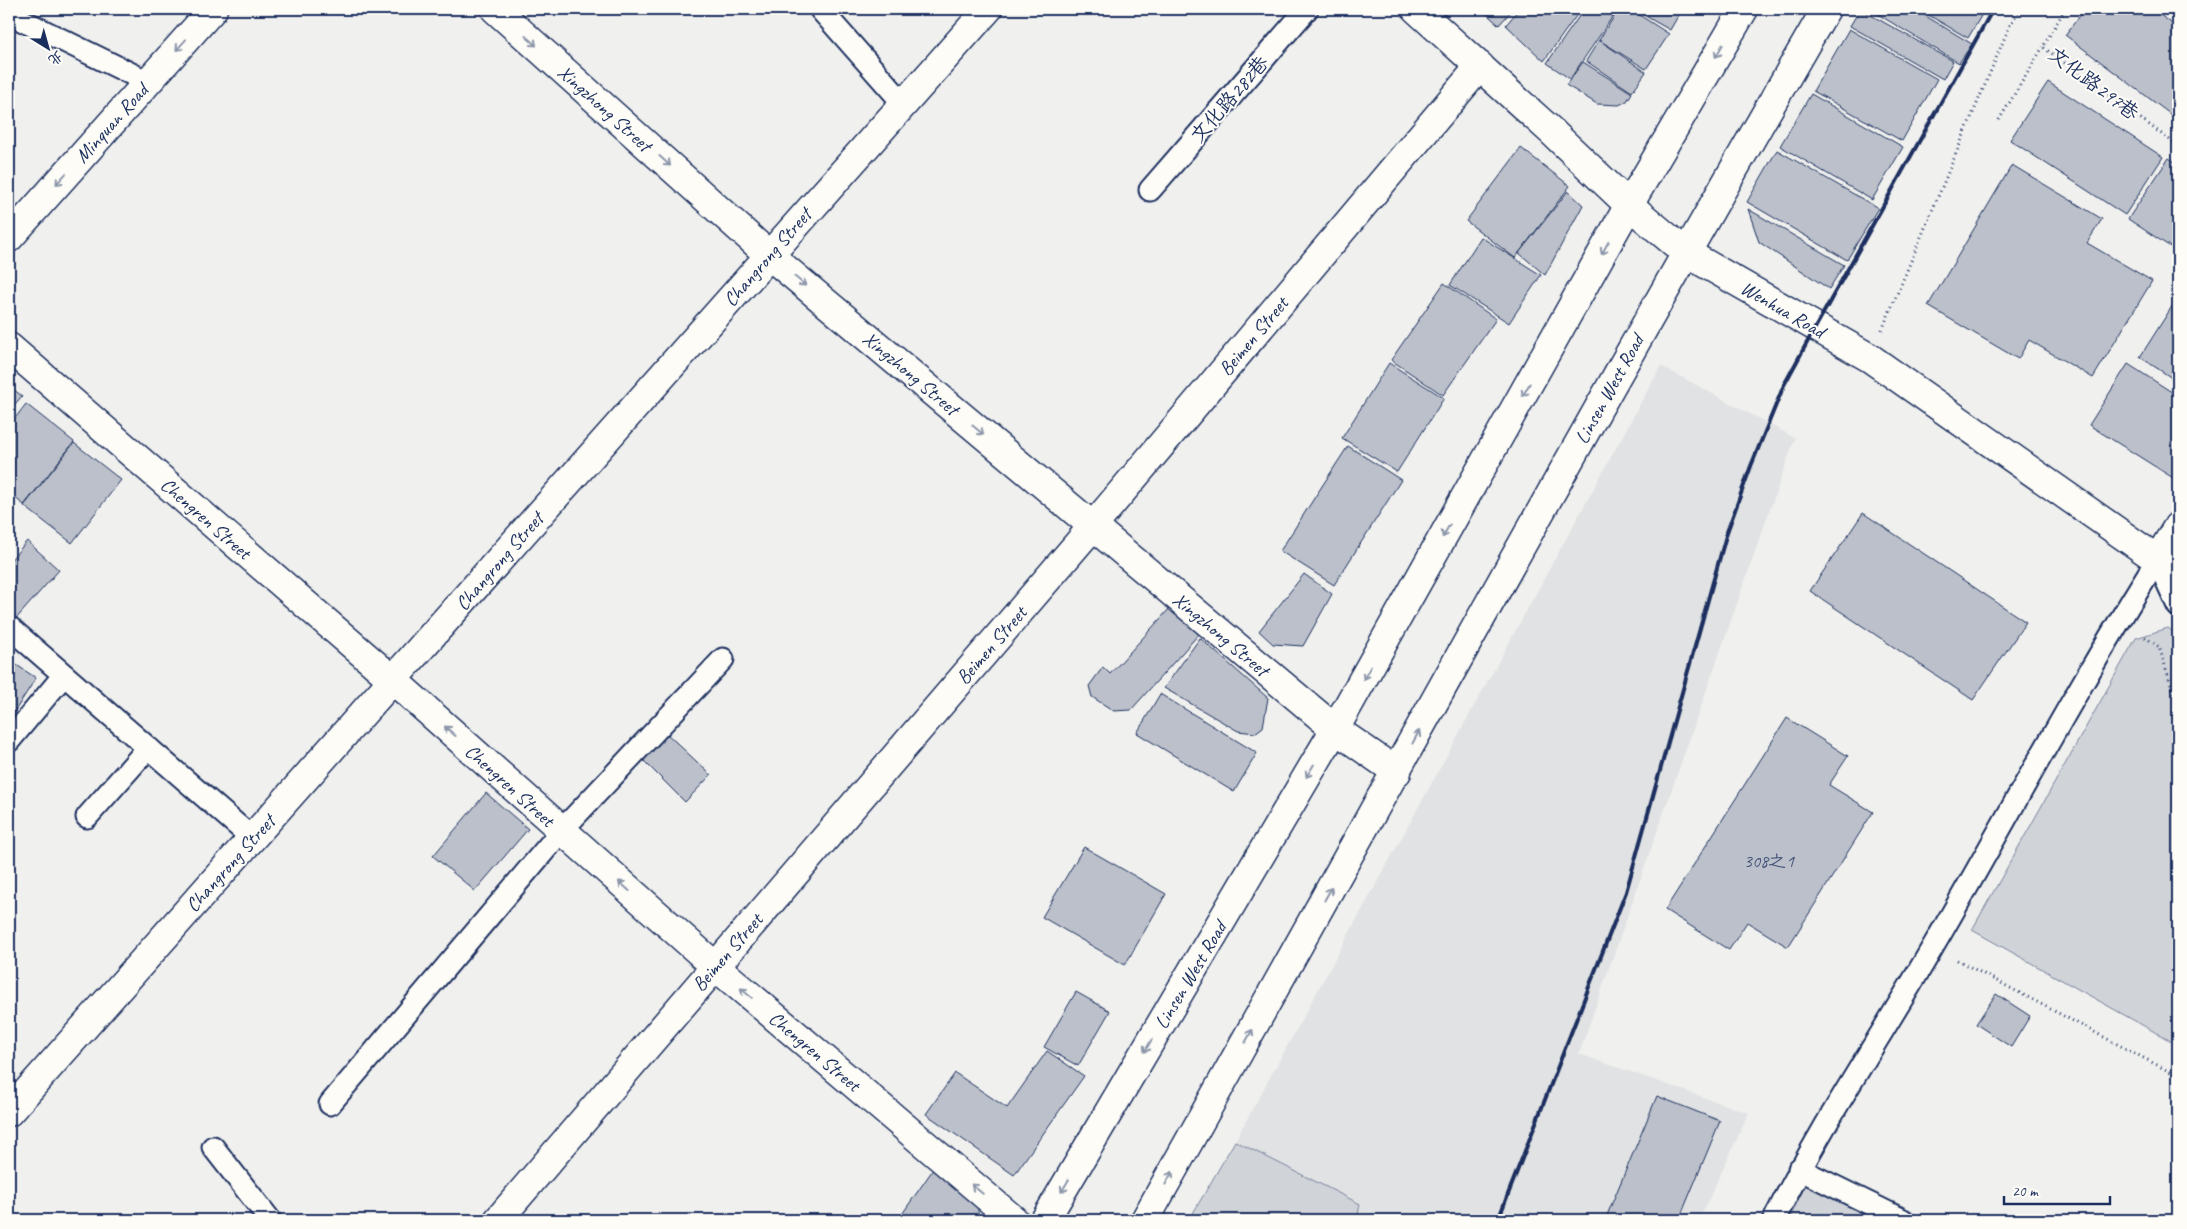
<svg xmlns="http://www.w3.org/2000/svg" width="2187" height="1229" font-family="Caveat,'LXGW WenKai TC',sans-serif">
<rect width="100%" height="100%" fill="#f0f0ee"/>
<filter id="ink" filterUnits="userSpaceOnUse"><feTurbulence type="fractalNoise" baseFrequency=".02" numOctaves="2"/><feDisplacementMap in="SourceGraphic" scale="10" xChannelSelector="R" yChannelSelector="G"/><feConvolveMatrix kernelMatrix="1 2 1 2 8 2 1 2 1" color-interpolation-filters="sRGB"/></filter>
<g filter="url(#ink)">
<path fill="#e0e2e3" d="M1661,366L1795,438L1579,1054L1749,1113L1699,1220H1357L1360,1204L1235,1141Z"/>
<g fill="#d0d3d8" stroke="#76819b">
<path d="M2168,628L2178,635V1045L1972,930L2136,638Z"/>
<path d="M1235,1141L1360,1204L1357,1220H1189Z"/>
<path d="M1805,1185L1895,1220H1789Z"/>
</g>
<g fill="#bbc0ca" stroke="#1b2f5e">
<path d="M1481,9H1513L1499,25Z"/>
<path d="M1519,9H1581L1544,61L1506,25Z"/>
<path d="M1584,9H1608L1615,13L1570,79L1547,63Z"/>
<path d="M1619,9H1630L1669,34L1646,69L1599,40Z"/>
<path d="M1633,9H1682L1670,30Z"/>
<path d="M1860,9L1953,61L1943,79L1850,26Z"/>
<path d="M1869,9H1914L1972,44L1959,63Z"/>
<path d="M1918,9H1969L1981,16L1968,38Z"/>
<path d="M2085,9H2152L2178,28V120L2065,35Z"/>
<path d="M1849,29L1937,79L1902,141L1813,91Z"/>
<path d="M1599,40L1646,72L1632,92L1586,61Z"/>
<path d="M1583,62L1632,93L1627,101L1619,105L1597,104L1566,85Z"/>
<path d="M2048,82L2163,157L2125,215L2010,140Z"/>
<path d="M1811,94L1903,147L1872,200L1780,146Z"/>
<path d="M1521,148L1570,186L1515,258L1466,221Z"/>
<path d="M1777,150L1878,208L1847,260L1747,202Z"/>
<path d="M2169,158L2178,164V252L2128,219Z"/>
<path d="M2012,165L2102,219L2087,243L2152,281L2093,378L2029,340L2018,359L1928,306Z"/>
<path d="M1568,191L1583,205L1545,275L1519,253Z"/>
<path d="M1748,209L1844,265L1829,289L1759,242Z"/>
<path d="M1481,237L1541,275L1509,323L1450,285Z"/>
<path d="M1444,283L1496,319L1443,395L1391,360Z"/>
<path d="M2178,297V382L2140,357Z"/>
<path d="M1389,363L1444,398L1397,472L1342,438Z"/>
<path d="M2128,364L2178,396V481L2089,425Z"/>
<path d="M9,386L22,396L9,411Z"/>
<path d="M26,404L74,442L24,505L9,493V426Z"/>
<path d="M74,443L121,480L72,543L24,506Z"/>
<path d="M1348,446L1401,480L1334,585L1280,551Z"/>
<path d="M1863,513L2026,622L1973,700L1810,591Z"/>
<path d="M27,541L59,570L15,620L9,615V562Z"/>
<path d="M1304,574L1332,594L1303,646L1273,644L1259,631Z"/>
<path d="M1170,608L1199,634L1131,710L1114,711L1092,697L1089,686L1103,667L1110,674Z"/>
<path d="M1200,638L1268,698L1263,727L1255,733L1238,731L1164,688Z"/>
<path d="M9,660L36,678L9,720Z"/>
<path d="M1160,694L1257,753L1234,792L1137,733Z"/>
<path d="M1787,718L1848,756L1829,785L1873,812L1788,947L1747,922L1729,950L1665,910Z"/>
<path d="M664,731L711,775L685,802L640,757Z"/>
<path d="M486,793L528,829L475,891L433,856Z"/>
<path d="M1084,847L1166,894L1125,965L1042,917Z"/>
<path d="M1076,992L1110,1011L1078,1066L1044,1047Z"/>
<path d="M1996,994L2030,1016L2011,1047L1976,1024Z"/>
<path d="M1047,1051L1084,1076L1014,1175L926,1114L955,1073L1007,1108Z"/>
<path d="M1657,1096L1720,1121L1679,1220H1605Z"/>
<path d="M934,1168L977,1202L979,1220H898Z"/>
</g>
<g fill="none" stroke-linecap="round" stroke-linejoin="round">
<defs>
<g id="lane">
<path d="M820,9L903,103"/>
<path d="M9,14L148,82"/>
<path d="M1150,190L1307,9"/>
<path d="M2157,560L2178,606"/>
<path d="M9,627L252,838"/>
<path d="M9,741L64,675"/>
<path d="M87,817L148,748"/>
<path d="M330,1104L562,830L723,659"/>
<path d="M213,1147L270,1220"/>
<path d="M1799,1169L1903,1220"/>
<path d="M1774,1220C1821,1125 1881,1037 1934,945C2008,817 2078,685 2157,560"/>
</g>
<g id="street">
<path d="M495,9L769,255L1335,729L1397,772"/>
<path d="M9,238L213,9"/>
<path d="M9,347L393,680L715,966L1014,1220"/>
<path d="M2157,560L2178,526"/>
<path d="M9,1112L988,9"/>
<path d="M498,1220L1093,526L1480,66"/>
</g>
<g id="secondary">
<path d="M1416,9L1550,130L1629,205L1685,252L1870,358L2178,574"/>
<path d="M1045,1220L1335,729L1629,205L1744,9"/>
<path d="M1145,1220C1372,816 1594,410 1826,9"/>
</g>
</defs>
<use href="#lane" stroke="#1b2f5e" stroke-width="25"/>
<use href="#street" stroke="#1b2f5e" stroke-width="31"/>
<use href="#secondary" stroke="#1b2f5e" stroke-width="31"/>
<g stroke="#1b2f5e" stroke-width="3" stroke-dasharray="1 4" stroke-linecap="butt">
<path d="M2065,9L2043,47L2178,146"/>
<path d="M1999,120L2043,47"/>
<path d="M1882,330L2010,25L2020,9"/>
<path d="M2145,637L2159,647L2178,706"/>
<path d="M1957,960L2178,1076"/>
</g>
<use href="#lane" stroke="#fdfcf7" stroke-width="21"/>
<use href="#street" stroke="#fdfcf7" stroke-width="28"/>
<use href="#secondary" stroke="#fdfcf7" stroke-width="28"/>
<path stroke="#1b2f5e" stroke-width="4" d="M1498,1220L1626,892L1727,532L1751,466L1784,385L1815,328L1993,9"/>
</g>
<defs><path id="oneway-shaft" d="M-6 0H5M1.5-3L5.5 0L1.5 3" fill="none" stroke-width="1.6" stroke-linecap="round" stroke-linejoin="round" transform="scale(1.25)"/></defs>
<g stroke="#8c96aa">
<use href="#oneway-shaft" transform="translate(531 41) rotate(42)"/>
<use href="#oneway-shaft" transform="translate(181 45) rotate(132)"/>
<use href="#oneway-shaft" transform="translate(1719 51) rotate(120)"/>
<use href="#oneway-shaft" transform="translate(665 161) rotate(42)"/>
<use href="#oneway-shaft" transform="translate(61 179) rotate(132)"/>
<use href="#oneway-shaft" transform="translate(1605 248) rotate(119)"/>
<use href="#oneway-shaft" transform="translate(800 281) rotate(40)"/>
<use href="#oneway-shaft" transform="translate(1526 390) rotate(119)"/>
<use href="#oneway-shaft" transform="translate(978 430) rotate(40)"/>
<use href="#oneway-shaft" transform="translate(1446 531) rotate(119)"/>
<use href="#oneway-shaft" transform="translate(1367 673) rotate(119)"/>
<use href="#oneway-shaft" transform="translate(450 731) rotate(-138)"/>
<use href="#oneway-shaft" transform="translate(1416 737) rotate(-61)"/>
<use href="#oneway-shaft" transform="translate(1310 771) rotate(121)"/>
<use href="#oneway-shaft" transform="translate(624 886) rotate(-138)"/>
<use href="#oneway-shaft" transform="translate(1328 894) rotate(-61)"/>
<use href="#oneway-shaft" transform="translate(746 993) rotate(-140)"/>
<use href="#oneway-shaft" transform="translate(1249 1036) rotate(-61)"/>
<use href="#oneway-shaft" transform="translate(1148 1046) rotate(121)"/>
<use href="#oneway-shaft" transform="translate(1169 1178) rotate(-61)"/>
<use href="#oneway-shaft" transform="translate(1065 1186) rotate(121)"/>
<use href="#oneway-shaft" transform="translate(977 1189) rotate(-140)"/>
</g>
</g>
<g text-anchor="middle" stroke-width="4" stroke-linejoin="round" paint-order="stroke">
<g font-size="18" fill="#435379">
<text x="1769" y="867">308之1</text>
</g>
<g font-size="20" fill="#1b2f5e" stroke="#fdfcf7">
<text transform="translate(2094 83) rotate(37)" y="7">文化路297巷</text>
<text transform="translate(1229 99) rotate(-49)" y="7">文化路282巷</text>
<text transform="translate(605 108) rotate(42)" y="7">Xingzhong Street</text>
<text transform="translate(111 123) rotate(-48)" y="7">Minquan Road</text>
<text transform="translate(767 257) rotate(-49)" y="7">Changrong Street</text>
<text transform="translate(1783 309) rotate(30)" y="7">Wenhua Road</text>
<text transform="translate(1253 336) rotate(-50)" y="7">Beimen Street</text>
<text transform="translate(911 373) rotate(40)" y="7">Xingzhong Street</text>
<text transform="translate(1609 389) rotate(-61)" y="7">Linsen West Road</text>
<text transform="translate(206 518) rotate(41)" y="7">Chengren Street</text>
<text transform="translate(499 561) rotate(-49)" y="7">Changrong Street</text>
<text transform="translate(1221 634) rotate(40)" y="7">Xingzhong Street</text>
<text transform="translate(991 645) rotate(-49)" y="7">Beimen Street</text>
<text transform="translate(510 785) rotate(42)" y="7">Chengren Street</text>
<text transform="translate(230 863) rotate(-48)" y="7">Changrong Street</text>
<text transform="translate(727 952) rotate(-49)" y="7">Beimen Street</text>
<text transform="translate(1190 975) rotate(-59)" y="7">Linsen West Road</text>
<text transform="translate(815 1051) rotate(40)" y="7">Chengren Street</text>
</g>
</g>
<rect width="2187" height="1229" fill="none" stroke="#fdfcf7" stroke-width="30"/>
<rect x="15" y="15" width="2157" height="1199" fill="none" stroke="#1b2f5e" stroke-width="2" filter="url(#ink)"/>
<g transform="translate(48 48) rotate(143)" stroke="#fdfcf7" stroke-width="4" paint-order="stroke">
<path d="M0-4L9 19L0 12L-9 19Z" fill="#1b2f5e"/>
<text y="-8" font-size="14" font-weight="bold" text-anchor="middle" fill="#1b2f5e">北</text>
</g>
<path d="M2004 1196v8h106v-8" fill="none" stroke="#1b2f5e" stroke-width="2.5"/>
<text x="2012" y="1196" font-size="15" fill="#1b2f5e" stroke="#fdfcf7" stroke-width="4" paint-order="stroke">20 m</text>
</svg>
